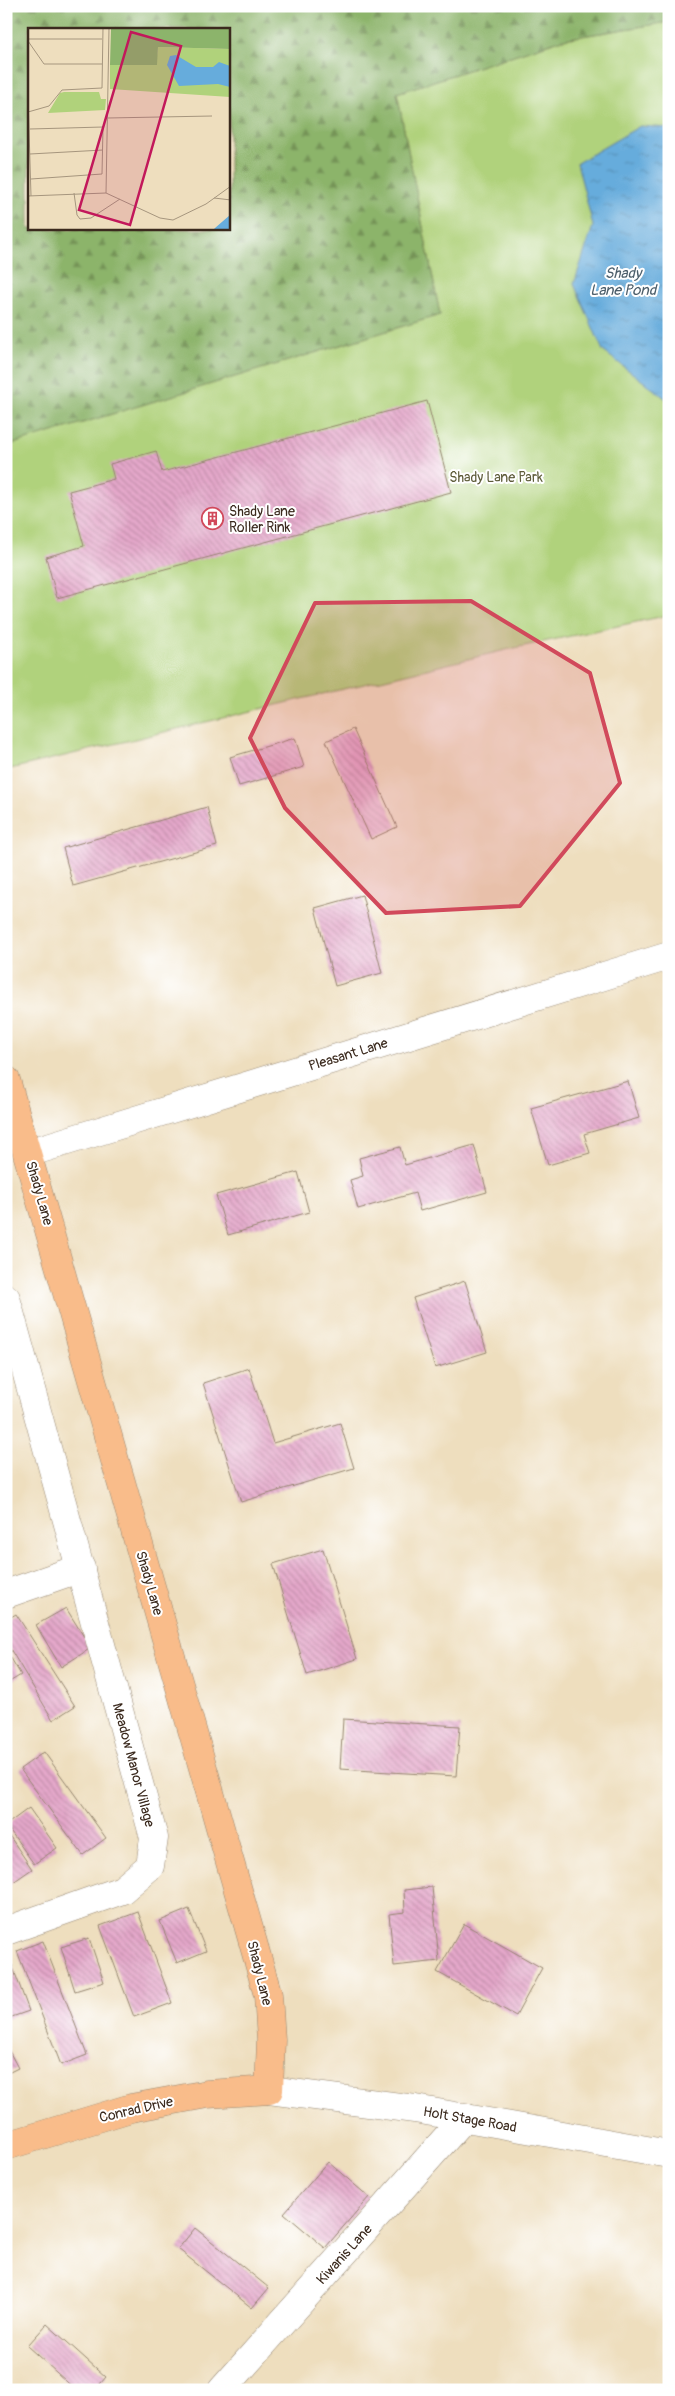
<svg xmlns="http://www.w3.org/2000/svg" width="675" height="2396" font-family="Pangolin,sans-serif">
<defs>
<pattern id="forest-firs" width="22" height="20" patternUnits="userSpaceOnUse" patternTransform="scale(1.25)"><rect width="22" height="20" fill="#8cb46b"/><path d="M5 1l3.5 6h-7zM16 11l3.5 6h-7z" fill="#749357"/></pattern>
<pattern id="water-ripples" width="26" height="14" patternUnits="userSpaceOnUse" patternTransform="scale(1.25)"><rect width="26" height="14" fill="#66acdc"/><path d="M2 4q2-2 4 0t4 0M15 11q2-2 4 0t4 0" fill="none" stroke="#558cb2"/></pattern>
<pattern id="building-back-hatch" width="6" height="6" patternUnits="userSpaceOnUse" patternTransform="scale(1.25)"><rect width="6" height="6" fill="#e5a8cb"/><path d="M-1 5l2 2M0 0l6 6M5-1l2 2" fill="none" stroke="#bb89a4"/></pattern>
</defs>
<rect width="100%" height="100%" fill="#fff"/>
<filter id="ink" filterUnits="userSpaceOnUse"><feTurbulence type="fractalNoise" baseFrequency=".02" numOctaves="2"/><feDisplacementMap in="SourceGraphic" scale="10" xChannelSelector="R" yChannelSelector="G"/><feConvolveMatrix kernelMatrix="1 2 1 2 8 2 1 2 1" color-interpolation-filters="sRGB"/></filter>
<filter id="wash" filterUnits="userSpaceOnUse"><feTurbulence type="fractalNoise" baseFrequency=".0096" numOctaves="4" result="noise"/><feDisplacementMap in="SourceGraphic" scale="20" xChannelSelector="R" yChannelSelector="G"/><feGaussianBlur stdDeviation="1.12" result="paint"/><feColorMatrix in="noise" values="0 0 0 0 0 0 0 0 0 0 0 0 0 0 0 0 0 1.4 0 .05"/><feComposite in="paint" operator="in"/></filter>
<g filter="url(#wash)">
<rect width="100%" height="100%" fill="#eedebe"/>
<path fill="#b0d27b" stroke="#767e4c" d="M669,22V615L510,649L6,770V446L440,315L397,93L563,39Z"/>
<path fill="url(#forest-firs)" stroke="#646f44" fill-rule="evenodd" d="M6,6H669V22L563,39L397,93L440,315L6,446ZM29,29H229V229H29Z"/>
<path fill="url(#water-ripples)" stroke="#506b7d" d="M640,126L669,128V401L603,351L574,284L593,226L577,163Z"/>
<g id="blocks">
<g fill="url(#building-back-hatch)">
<path d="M427,401L451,492L57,598L46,557L84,546L69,491L114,479L110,464L156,451L162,472Z"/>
<path d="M353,729L397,827L371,839L326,741Z"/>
<path d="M295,738L304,767L239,786L230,757Z"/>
<path d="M207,807L217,846L73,886L63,848Z"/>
<path d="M362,895L382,973L335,986L315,908Z"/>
<path d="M628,1081L639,1118L584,1134L590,1153L548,1165L531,1108Z"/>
<path d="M474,1145L487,1192L420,1211L415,1193L358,1209L350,1180L363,1176L359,1158L400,1147L405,1165Z"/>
<path d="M298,1172L309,1212L228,1235L216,1195Z"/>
<path d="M465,1281L487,1352L435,1368L413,1298Z"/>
<path d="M249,1368L273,1443L340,1423L354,1468L241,1502L203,1383Z"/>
<path d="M323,1549L357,1659L307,1675L273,1564Z"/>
<path d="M66,1608L91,1648L61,1667L36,1625Z"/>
<path d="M16,1614L75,1706L53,1720L6,1642V1620Z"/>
<path d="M6,1650L21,1675L6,1684Z"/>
<path d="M343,1719L460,1726L456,1776L340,1769Z"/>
<path d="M44,1752L106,1838L83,1855L20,1769Z"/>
<path d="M29,1808L57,1848L34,1864L6,1825Z"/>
<path d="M6,1831L32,1869L9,1885L6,1880Z"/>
<path d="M432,1887L439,1961L394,1966L389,1914L405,1912L404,1890Z"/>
<path d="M189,1909L206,1951L177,1963L160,1921Z"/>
<path d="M138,1912L172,2003L134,2017L100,1926Z"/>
<path d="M464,1924L542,1968L516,2016L437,1972Z"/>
<path d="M89,1938L104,1982L75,1991L61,1947Z"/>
<path d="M43,1941L87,2055L61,2065L17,1951Z"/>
<path d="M12,1965L29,2011L6,2019V1967Z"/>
<path d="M6,2045L18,2068L6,2074Z"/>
<path d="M328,2162L369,2197L325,2248L284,2213Z"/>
<path d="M195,2228L269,2288L252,2308L178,2249Z"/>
<path d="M47,2324L106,2377L95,2390H76L27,2346Z"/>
</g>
</g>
</g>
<g filter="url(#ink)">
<use href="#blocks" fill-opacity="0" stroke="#94846e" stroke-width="1"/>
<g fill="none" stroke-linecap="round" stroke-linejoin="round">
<defs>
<g id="minor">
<path d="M28,1153L669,956"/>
<path d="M6,1298L154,1838L150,1866L122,1890L6,1931"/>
<path d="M6,1594L81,1568"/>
<path d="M269,2090L415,2109L669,2154"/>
<path d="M222,2390L465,2117"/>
</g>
<path id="major" d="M6,1080L268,1995L271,2040L269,2090L207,2094L131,2108L6,2146"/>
</defs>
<use href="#minor" stroke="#94846e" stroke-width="29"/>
<use href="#major" stroke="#94846e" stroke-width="29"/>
<use href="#minor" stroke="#fff" stroke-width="28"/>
<use href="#major" stroke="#f9bc8a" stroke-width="28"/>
</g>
</g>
<path fill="#d1495b" fill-opacity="0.2" stroke="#d1495b" stroke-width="4" stroke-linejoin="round" d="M471,601L590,673L620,783L520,906L386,913L285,808L250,738L315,603Z"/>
<defs>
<symbol id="building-ring" viewBox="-11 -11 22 22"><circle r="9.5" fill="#fff" stroke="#d1495b" stroke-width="1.5"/><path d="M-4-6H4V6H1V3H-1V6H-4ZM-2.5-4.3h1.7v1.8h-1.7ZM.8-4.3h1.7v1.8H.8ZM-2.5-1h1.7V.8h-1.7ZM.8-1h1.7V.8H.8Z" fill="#d1495b"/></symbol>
</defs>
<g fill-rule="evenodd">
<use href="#building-ring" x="200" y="506" width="25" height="25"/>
</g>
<g text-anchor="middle" stroke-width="4" stroke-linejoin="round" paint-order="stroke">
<g font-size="14" fill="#5e5c3a" stroke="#fff">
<text x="496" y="482">Shady Lane Park</text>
</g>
<g font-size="14" fill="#3b2a1e" stroke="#fff" text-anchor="start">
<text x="229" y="516">Shady Lane<tspan x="229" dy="16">Roller Rink</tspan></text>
</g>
<g font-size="14" fill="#3b2a1e" stroke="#fff">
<text transform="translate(348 1054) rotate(-17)" y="5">Pleasant Lane</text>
<text transform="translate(40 1193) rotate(74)" y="5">Shady Lane</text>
<text transform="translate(150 1583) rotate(74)" y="5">Shady Lane</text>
<text transform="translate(134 1765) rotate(75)" y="5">Meadow Manor Village</text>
<text transform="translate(260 1973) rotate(76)" y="5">Shady Lane</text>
<text transform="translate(136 2109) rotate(-13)" y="5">Conrad Drive</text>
<text transform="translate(470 2119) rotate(10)" y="5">Holt Stage Road</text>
<text transform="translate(344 2254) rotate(-48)" y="5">Kiwanis Lane</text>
</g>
<g font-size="15" font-style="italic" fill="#4c5e6a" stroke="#fff">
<text x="623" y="278">Shady<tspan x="623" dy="17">Lane Pond</tspan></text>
</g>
</g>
<g transform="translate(28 28)">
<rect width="202" height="202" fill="#eedebe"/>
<path d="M130,19L202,21V69L82,61V37H128ZM36,64H71L73,71H78L77,82L20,85L32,65Z" fill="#b0d27b"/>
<path d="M83,0H202V21L130,19L129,37H82Z" fill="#8cb46b"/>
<path d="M148,27L168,39H185L191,34L202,38V59L190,56L151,58L139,37L142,28ZM202,187V202H185L187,200Z" fill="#66acdc"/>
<path fill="none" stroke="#a6967e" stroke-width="1" d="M0,11H74M0,13L16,36H74M0,68L3,168M0,84L21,78L34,62L74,60L75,0M80,90L184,88M2,101L75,99L74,146L3,151M2,126L75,122M46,165L49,187L52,191L63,190L92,171M78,165L132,190L145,192L178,176L203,158M0,168L78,165L81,0M186,170L203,172"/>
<path fill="#c2185b" fill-opacity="0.15" stroke="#c2185b" stroke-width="2.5" d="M103,4L153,18L102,197L51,182Z"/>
<rect width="202" height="202" fill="none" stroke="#3b2a1e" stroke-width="2.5"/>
</g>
<rect width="675" height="2396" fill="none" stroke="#fff" stroke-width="25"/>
</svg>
